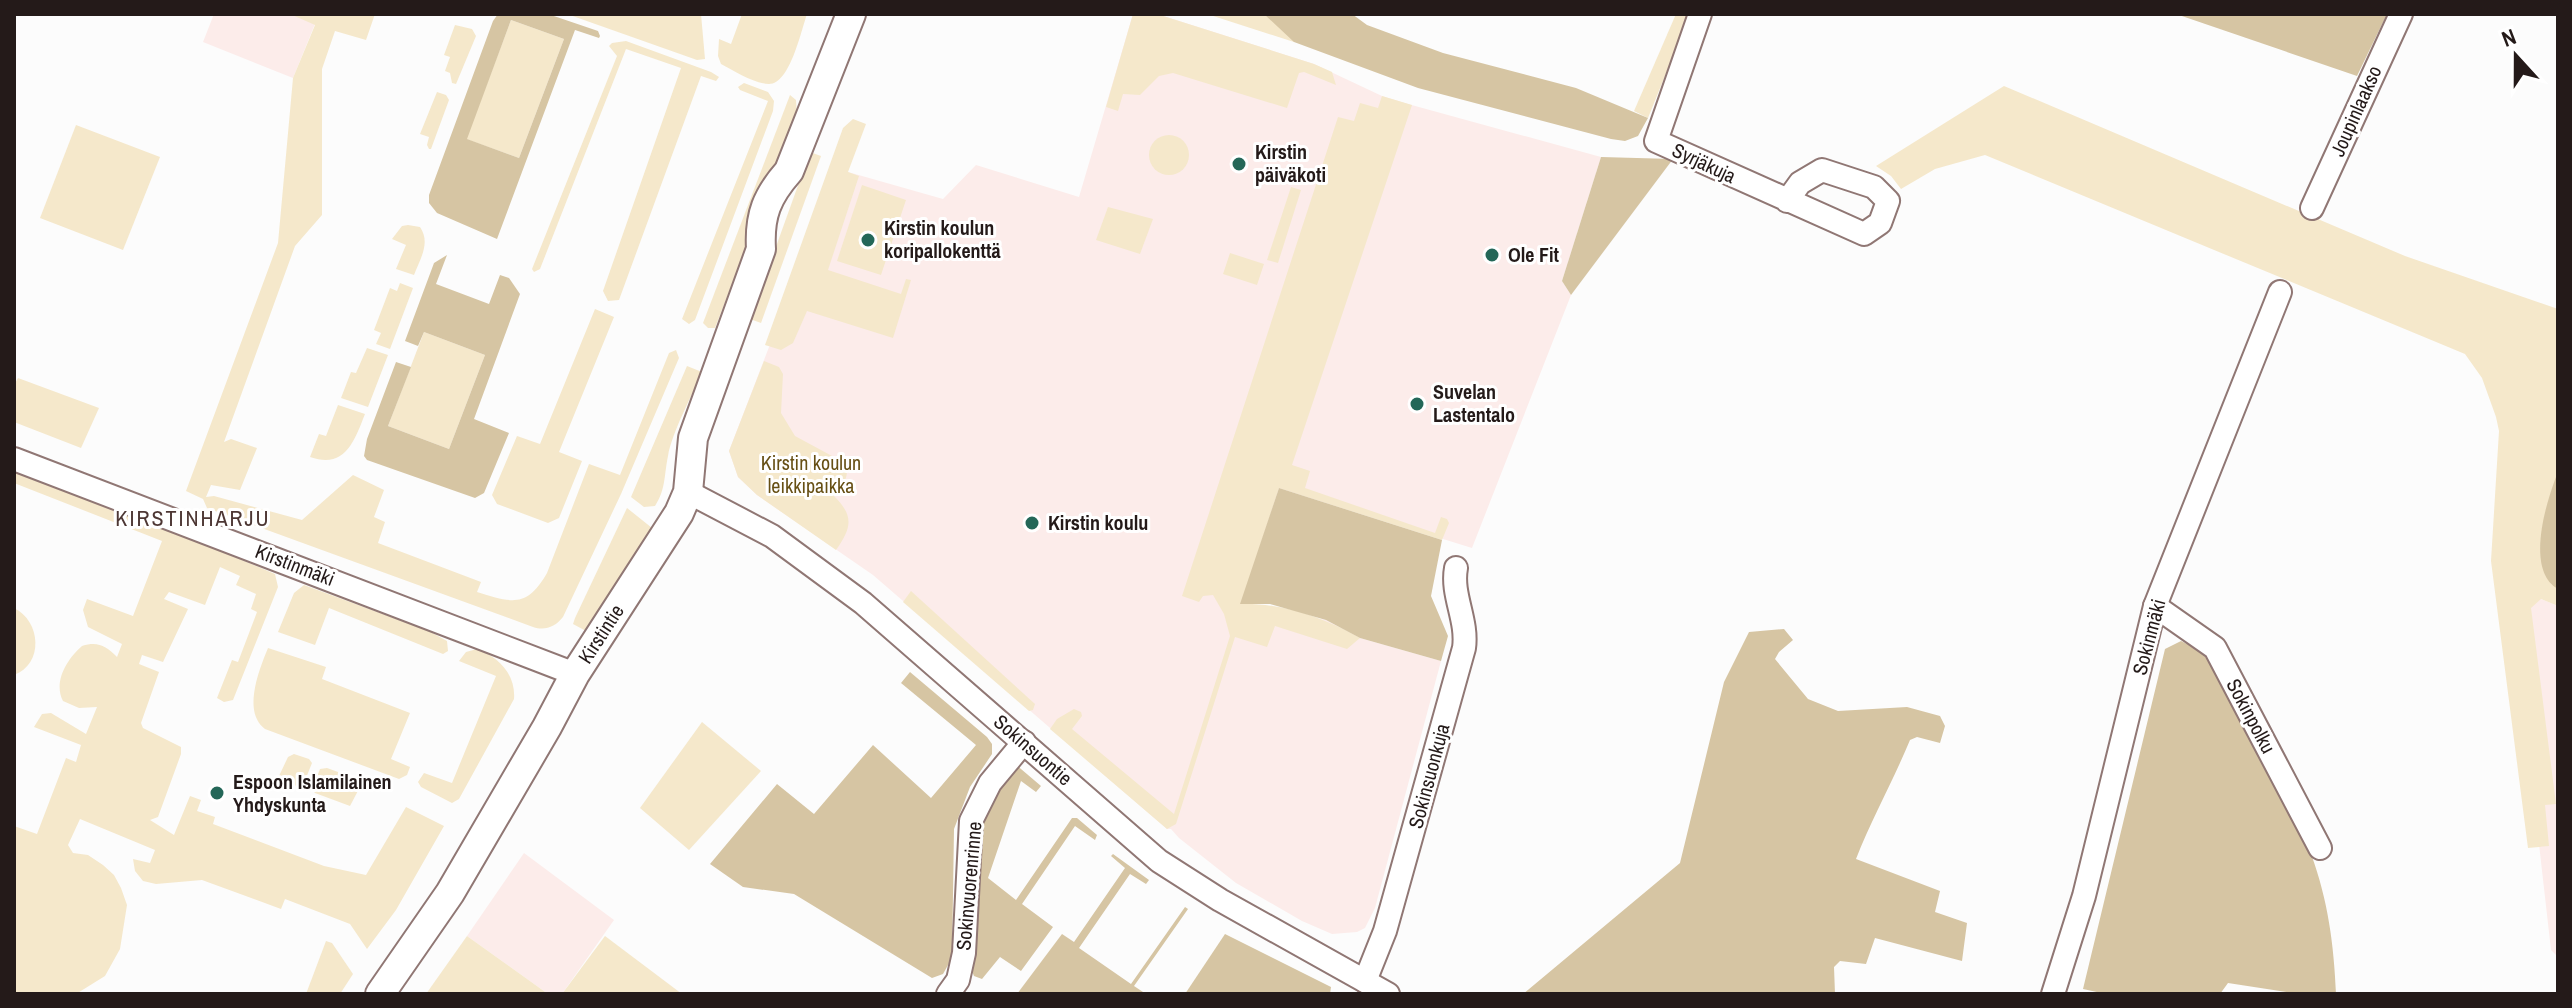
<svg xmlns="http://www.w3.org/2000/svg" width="2572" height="1008" font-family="'Archivo Narrow',sans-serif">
<rect width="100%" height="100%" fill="#fcfcfc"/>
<g fill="#fcecea">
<path d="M214,14H319L293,78L203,42Z"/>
<path d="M1133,14H1157L1314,64L1382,96L1408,104L1601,157L1562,281L1571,295L1472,548L1279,488L1241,604L1326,620L1360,638L1441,661L1375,908L1365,928L1357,932L1332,934L1302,921L1236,883L1179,838L1171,829H1167L873,575L757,495L738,477L729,451L769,347L795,312L848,172L943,199L976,165L1079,197Z"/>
<path d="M2511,597L2541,599L2558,606V957L2551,950Z"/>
<path d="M524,853L614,920L562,994H548L467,936Z"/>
</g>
<g fill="#f5e8cb">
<path d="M290,14H375L366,40L335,31L322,69V215L295,246L224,442L231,439L257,448L240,490L211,485L206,497L214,496L302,520L353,475L384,490L374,517L385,522L378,543L481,582L477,592C512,603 527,608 547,573L589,464L620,475L669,353L676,350L679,358L676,365L621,494L563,617C555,627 545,631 533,627L207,508L203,499L186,491L278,243L293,78L315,25Z"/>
<path d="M567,14H701L705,59L697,60Z"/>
<path d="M742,14H807C801,31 790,84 769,84C755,84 734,71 721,64L718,56L719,39L731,44Z"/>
<path d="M1133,14H1157L1314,64L1332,72L1336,85L1304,72L1299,73L1287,108L1173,73L1159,76L1140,95L1123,94L1118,111L1106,107Z"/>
<path d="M1207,14H1290L1294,42Z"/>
<path d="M1676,14H1690L1648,118L1634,111Z"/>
<path d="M511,20L564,39L519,158L466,139Z"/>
<path d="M455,25L472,29L476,36L456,84L452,83L450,73L445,71L450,57L444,55Z"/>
<path d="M626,41L711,72L719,77L716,81L701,76L619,300L608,301L603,291L681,68L626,49L540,269L534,272L532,269L617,56L609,46L612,43Z"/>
<path d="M744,83L768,92L774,101L773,111L695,320L689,324L682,319L768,101L740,90L738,87Z"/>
<path d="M2004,86L2405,256L2558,309V606L2541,599L2531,608L2556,804L2545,805L2549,846L2528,848L2491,561L2499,431L2496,417L2482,378L2465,354L1985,155L1935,169L1901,189L1891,176L1876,166Z"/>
<path d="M437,92L446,95L449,100L431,149H429L427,145L429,137L420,134Z"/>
<path d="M790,95L796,100L797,116L715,328H708L703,323Z"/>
<path d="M1382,96L1412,105L1292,465L1310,471L1305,488L1435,533L1441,517L1447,519L1449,523L1442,540L1279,488L1241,604C1284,603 1322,617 1360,638L1347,649L1275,626L1267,647L1235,637L1176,824L1167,829L1050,729L1057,719L1074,709L1081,712L1082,716L1072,729L1174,814L1230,636L1224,614L1213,595L1203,596L1199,602L1182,596L1338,117L1354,121L1360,103L1378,108Z"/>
<path d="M853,119L866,124L848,172L859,176L828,270L901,294L906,279L911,280L893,338L807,311L793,343L781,350L765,345L843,128Z"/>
<path d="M76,125L160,157L123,250L40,218Z"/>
<circle cx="1169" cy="155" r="20"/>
<path d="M810,152L821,156L761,323L750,319Z"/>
<path d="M862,185L906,200L881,275L837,261Z"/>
<path d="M1291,187L1301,190L1278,263L1267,260Z"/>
<path d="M1108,207L1153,219L1140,254L1096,240Z"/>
<path d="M408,225L420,227C431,243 420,259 414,275L396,269L406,245L392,239L402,226Z"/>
<path d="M1230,253L1264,264L1257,285L1223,274Z"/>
<path d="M400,283L413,288L390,349L376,344L381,333L374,330L390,288L397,291Z"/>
<path d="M595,309L614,317L559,452L582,461L559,518L548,523L497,504L492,495L517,436L540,444Z"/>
<path d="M424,332L485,355L449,449L388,426Z"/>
<path d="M367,348L388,355L368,407L341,398L351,372L356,373Z"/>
<path d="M764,361L779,367L783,374L781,413L795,436L845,463C851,477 842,485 834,496C854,516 852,527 836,550L757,495L738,477L729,451Z"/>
<path d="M687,366L702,372C692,396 672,432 668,456C664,475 666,489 655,506L644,507L631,497Z"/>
<path d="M18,378L99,408L81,448L14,422V385Z"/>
<path d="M338,405L365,414C354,442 345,469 310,457L319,434L326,436Z"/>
<path d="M14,472L207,545L275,574L278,587L233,700L224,702L217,698L232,660L238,662L257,612L251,609L256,594L236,585L240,576L220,567L205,605L169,592L164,599L188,609L163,662L142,655L139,664L159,672L141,723L143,728L181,747V754L158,817L150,820L174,835L190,796L201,800L197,811L215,817L213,824L324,866L366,875L406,807L444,826L396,910L367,949L350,924L285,899L281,909L202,880L156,884L143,881L135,871L133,859L150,863L155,850L80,819L68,845L73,853L88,855L103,865L114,875L121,888L127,905L120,949L105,976L76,994H14V826L37,834L66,758L76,762L81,745L34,727L42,714L51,713L86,734L97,707L79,708L63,701C53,682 67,659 82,646C98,641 106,646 117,657L122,644L88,627L83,610L87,599L133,616L162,541L14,483Z"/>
<path d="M627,508L652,528L586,631L573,624L575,618Z"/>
<path d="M304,585L429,631L447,641L448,651L443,654L329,608L315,645L278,632L294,593Z"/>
<path d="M911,591L1035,704L1033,710L1029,711L903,602Z"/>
<path d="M14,608C41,621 44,664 14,675Z"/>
<path d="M268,648L326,667L322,679L410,713L391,759L410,767L407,775L399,779L265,729C242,712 259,670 268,648Z"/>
<path d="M477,649C499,657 516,675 514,699L459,799L452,803L421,787L418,782L424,773L452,783L496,676L459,661L466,652Z"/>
<path d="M702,722L761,771L689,850L640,808Z"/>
<path d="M294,754L309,759L312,763L302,788L281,780L279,776L288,757Z"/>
<path d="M327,768L360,780L361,785L350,806L315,793L312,789L320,769Z"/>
<path d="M467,936L548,994H426Z"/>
<path d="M605,936L682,994H562Z"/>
<path d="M326,941L332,943L353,974L340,994H306Z"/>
</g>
<g fill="#d6c5a3" fill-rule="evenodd">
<path d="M498,14H548L598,31L600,36L599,38L575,30L497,239L437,213L429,203V195L493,21ZM511,20L564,39L519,158L467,139Z"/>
<path d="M1264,14H1352L1367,25L1443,53L1576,88L1648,118L1638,136L1625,141L1611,139L1418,88L1294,42Z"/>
<path d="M2176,14H2387L2357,76Z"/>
<path d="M1601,157L1673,159L1571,295L1562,281Z"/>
<path d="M447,255L436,284L489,304L500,275L509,278L520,294L474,419L509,433L484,493L475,498L367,460L364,456L367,439L396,362L411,367L388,426L449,449L485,355L424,332L418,346L405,341L434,263Z"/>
<path d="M2558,472V589C2524,570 2547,499 2558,472Z"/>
<path d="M1279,488L1442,540L1431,596L1448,636L1441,661L1360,638L1326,620L1270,604H1240Z"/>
<path d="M1784,629L1793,640L1779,652L1775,659L1808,699L1838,711L1907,707L1940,716L1945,726L1940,743L1917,737L1910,740C1893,781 1872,818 1856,859L1940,891L1935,912L1967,923L1962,961L1875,938L1866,964L1840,961L1834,967L1835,994H1523L1680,863L1724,682L1749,632Z"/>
<path d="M2181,641L2203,652L2214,664L2311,854C2328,900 2334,945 2336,994H2300L2228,983L2220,994H2106L2083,989L2165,649Z"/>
<path d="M910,672L987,737L992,744V754L970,787L954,829L952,958L943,974L932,978L794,894L743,887L710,864L777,784L814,814L873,745L931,798L976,745L901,683Z"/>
<path d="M1014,763L1041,786L1036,792L1021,781L988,878L1016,900L1072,818H1077L1097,835L1095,840L1075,826L1022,904L1053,927L1021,971L1000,957L982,979L974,976L969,964L977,820Z"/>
<path d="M1113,854L1149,880L1146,884L1130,874L1079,948L1131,984L1185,907L1188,909L1134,986L1146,994H1017L1062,934L1074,942L1125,868L1111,856Z"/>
<path d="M1225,934L1331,987L1330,994H1185Z"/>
</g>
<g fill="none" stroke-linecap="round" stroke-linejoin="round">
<defs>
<g id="minor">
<path d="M1700,14L1656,141L1864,234L1880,223L1888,201L1874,187L1822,170L1800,183L1787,201"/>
<path d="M2312,208L2401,14"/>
<path d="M14,459L575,674"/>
<path d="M688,492L772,536L863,603L1159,861L1220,900L1388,994"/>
<path d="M2155,606L2215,648L2320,848"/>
<path d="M1365,981L1385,931L1464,648C1468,620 1451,595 1456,568"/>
<path d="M948,994L958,980L964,953L971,821L990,783L1024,742"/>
<path d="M2053,994L2084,896L2155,606L2280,292"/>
</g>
<path id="tertiary" d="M380,994L450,893L547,727L575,674L679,513L688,492L693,438L761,249C759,215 767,196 789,171L851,14"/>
</defs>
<use href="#minor" stroke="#907774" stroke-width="26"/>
<use href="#tertiary" stroke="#907774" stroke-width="32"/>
<use href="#minor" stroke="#fff" stroke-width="22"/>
<use href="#tertiary" stroke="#fff" stroke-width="28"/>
</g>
<g fill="#246758" stroke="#fff" stroke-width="3">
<circle cx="1239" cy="164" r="8"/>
<circle cx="868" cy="240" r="8"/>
<circle cx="1492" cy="255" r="8"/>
<circle cx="1417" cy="404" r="8"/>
<circle cx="1032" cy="523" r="8"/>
<circle cx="217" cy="793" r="8"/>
</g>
<g text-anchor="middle" stroke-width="6" stroke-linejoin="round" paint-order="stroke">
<g font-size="20" fill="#241a19" stroke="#fff">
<text transform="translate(2356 111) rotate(-66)" y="7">Joupinlaakso</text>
<text transform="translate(1704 163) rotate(25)" y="7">Syrjäkuja</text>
<text transform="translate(295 565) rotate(21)" y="7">Kirstinmäki</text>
<text transform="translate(601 634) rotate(-57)" y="7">Kirstintie</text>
<text transform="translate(2149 637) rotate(-75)" y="7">Sokinmäki</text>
<text transform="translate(2251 716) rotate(62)" y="7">Sokinpolku</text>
<text transform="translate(1033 750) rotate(41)" y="7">Sokinsuontie</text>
<text transform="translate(1429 776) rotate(-75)" y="7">Sokinsuonkuja</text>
<text transform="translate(969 886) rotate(-85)" y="7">Sokinvuorenrinne</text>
</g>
<g font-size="20" font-weight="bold" fill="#241a19" stroke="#fff" text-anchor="start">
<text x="1255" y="159">Kirstin<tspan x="1255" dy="23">päiväkoti</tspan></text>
<text x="884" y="235">Kirstin koulun<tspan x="884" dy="23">koripallokenttä</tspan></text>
<text x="1508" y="262">Ole Fit</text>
<text x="1433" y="399">Suvelan<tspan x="1433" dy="23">Lastentalo</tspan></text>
<text x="1048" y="530">Kirstin koulu</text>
<text x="233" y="789">Espoon Islamilainen<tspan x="233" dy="23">Yhdyskunta</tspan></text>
</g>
<g font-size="20" fill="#664f14" stroke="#fff">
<text x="811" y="470">Kirstin koulun<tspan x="811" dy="23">leikkipaikka</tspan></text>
</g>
<g font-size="22" letter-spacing="2" fill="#4d3734" stroke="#fff">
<text x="193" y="526">KIRSTINHARJU</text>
</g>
</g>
<rect width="2572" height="1008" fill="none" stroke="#241a19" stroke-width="32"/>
<g transform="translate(2516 56) rotate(339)" stroke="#ffffff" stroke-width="6" paint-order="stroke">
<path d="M0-6L14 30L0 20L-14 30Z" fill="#241a19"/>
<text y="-12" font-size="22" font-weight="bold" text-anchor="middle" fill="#241a19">N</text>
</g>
</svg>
